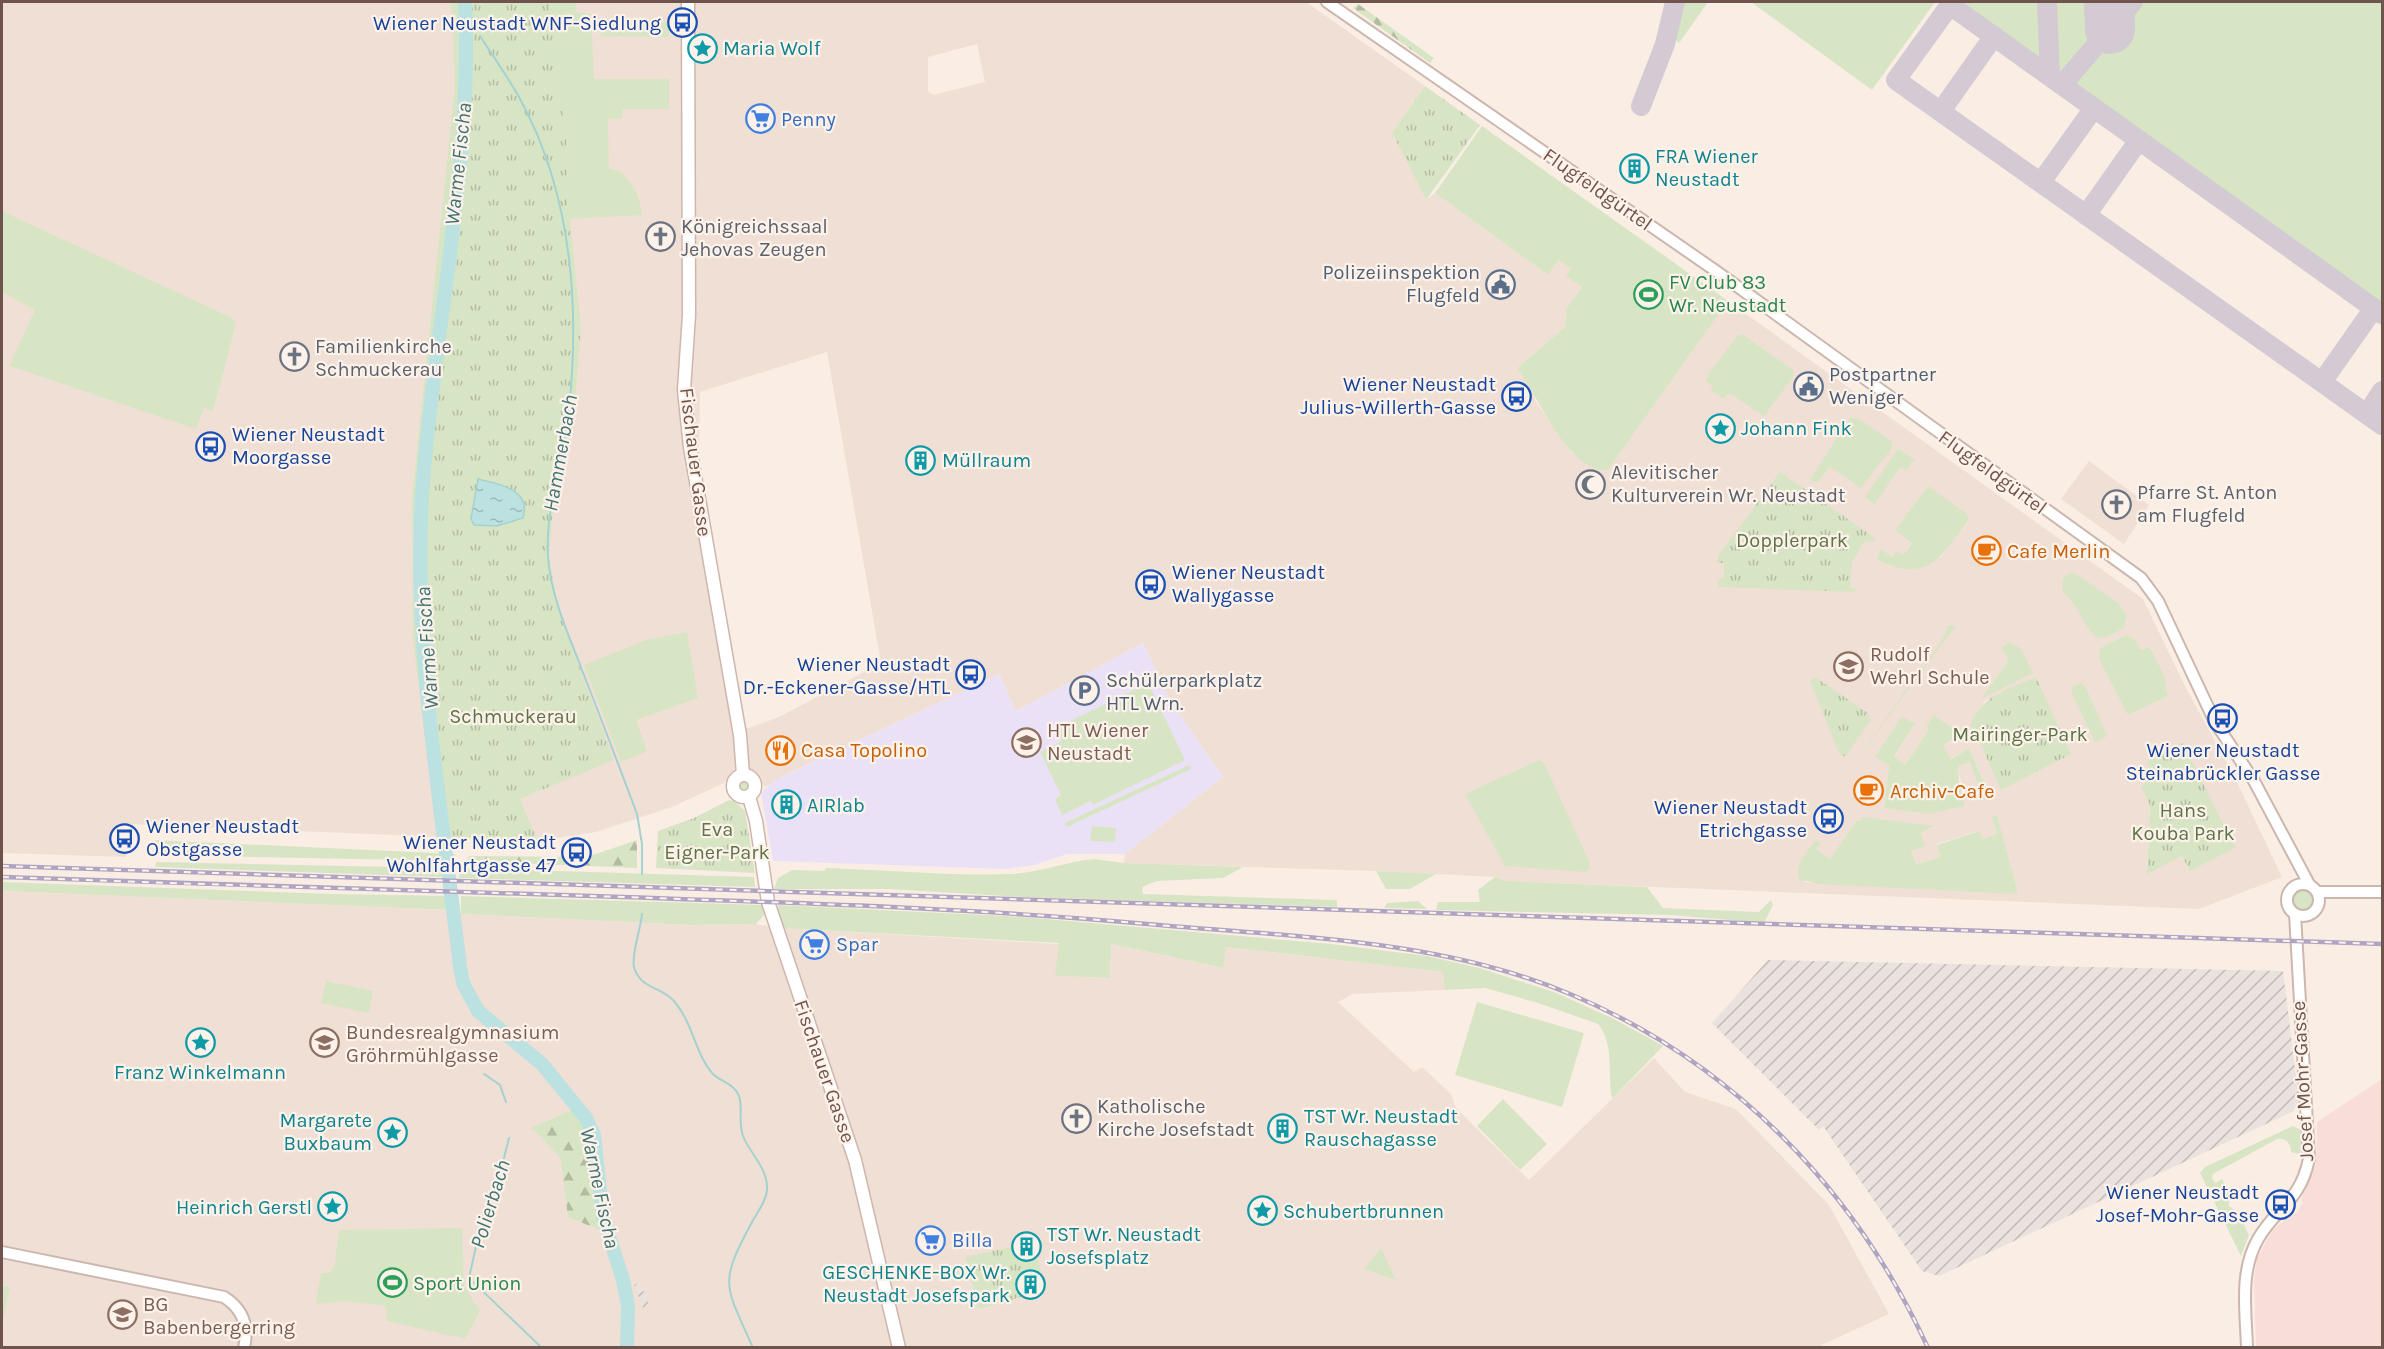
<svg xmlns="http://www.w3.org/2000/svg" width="2384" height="1349" font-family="Karla,sans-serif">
<defs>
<pattern id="industrial-furrows" width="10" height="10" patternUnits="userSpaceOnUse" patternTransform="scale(1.5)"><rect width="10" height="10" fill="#eae2de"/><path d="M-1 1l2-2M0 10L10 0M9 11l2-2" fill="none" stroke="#c2bab6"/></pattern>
<pattern id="forest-firs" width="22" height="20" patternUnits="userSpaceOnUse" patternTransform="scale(1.5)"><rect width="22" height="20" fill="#d8e5c5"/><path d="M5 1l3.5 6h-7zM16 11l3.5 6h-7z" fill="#b3bca2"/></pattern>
<pattern id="park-tufts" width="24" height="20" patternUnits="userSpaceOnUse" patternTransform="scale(1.5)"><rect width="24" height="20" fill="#d8e5c5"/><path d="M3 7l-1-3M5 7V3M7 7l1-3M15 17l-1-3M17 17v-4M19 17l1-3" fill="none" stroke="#b3bca2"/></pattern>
<pattern id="water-ripples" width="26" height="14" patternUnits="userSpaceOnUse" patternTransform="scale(1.5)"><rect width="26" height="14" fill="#bbe1e0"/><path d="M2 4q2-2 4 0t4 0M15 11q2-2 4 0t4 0" fill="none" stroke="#9cb9b8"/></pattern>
</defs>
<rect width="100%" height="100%" fill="#faeee4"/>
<g fill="#f0dfd4" fill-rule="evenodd">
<path d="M2,2H1306L1425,86L1392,133L1426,200L1435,193L1548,275L1559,260L1571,269L1567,276L1582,287L1566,309L1565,327L1517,368L1530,385L1536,402L1572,453L1608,470L1728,301L2143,599L2185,686L2235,778L2282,877L2199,909L1507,881L1495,877L1376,871L1124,863L1125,854L1223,777L1170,701L1143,643L1016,711L999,674L787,774L765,787L752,770L734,769L724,783L672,807L596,832L538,841L128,824L126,857L2,853ZM977,44L985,82L933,95L928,91V57ZM827,352L881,663L779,717L746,729L699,457L700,392ZM1794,376L1729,393L1724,399L1713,387ZM1891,448L1830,467L1817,483L1810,478L1822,463ZM1967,514L1969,520L1941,557L1876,559L1881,549L1893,557L1903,555L1912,542ZM2126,635L2135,639L2140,651L2151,647L2164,687L2100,648ZM2008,658L2032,673L1982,698L2006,664ZM2036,677L2062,738L2002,790L1975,730L1971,726L1974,716L1985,701ZM1902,716L1915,724L1894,757L1905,765L1929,729L1926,726L1934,716L1960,735L1943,746L1950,759L1969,748L1990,797L1983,800L1970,762L1959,766L1958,771L1964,793L1884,807L1889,765ZM2197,774L2219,819L2190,870L2182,856L2147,873L2150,805L2156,779ZM1862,818L1934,827L1921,833L1911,851L1916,864L1940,857L1937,844L1978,831L1982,839L1997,834L1992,818L2018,893L1805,882L1816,840L1820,842L1816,849L1830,859L1856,821H1861Z"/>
<path d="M2089,461L2149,505L2124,544L2061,499Z"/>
<path d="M2,891L448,910L461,914L691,925L756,924L779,928L1059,944L1056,976L1110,978L1111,944L1222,968L1225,947L1444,972L1445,990L1353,994L1338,1002L1414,1072L1422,1067L1451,1094L1456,1108L1529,1180L1654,1058L1685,1092L1736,1109L1829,1205L1889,1314L1815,1348H2Z"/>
</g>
<path fill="#f9ddd9" d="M2382,1079V1347H2256L2254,1278L2257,1258L2273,1230L2291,1214L2297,1213L2303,1202L2301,1200L2316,1164L2317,1122Z"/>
<g fill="url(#industrial-furrows)">
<path d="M1768,960L2283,971L2299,1102L2292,1112L1939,1276L1922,1271L1823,1126L1819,1130L1712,1023Z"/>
<path d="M640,1283L649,1305L643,1308L634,1285Z"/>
</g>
<path fill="#ebe1f6" d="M1143,643L1170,701L1223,777L1125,854H1067L1034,865L1006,869L773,861L761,793L775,780L999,674L1016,711Z"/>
<g fill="#d8e5c5">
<path d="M451,2H459L463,50L461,105L470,30L468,2H576V12L591,14L594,79H669V109H623L622,118L608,119L609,169C629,169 641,198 642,215L570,219L581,329L575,399L467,837L437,835L413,639L412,497L455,86Z"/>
<path d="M1679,2H1708L1679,43L1670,35Z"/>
<path d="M1751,2H1935L1872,90Z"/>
<path d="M1957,2H2382V304Z"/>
<path d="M602,20H612L613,24L669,22V37L601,36Z"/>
<path d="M1482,126L1728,301L1608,470C1568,473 1538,395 1517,368L1565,327L1566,309L1582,287L1566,276L1571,269L1559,260L1548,275L1435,193Z"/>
<path d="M2,211L232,318L236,324L213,411L204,408L196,429L9,366L35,310L2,292Z"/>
<path d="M1742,334L1793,370L1794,376L1764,416L1729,393L1724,399L1711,390L1713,387L1706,381L1709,373L1738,335Z"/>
<path d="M1850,418H1858L1891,441L1892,448L1861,488L1830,467L1817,483L1810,479Z"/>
<path d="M1898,449L1914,459L1906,471L1900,467L1875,504L1865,497Z"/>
<path d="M1928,486L1967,514L1969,519C1941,558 1927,585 1876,559L1881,549L1893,557L1896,551L1903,555L1912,543L1895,530Z"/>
<path d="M2069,573H2075L2118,603L2127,616L2124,628L2107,637L2098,638C2081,626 2081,605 2062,592L2063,579Z"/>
<path d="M1948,625L1956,626L1912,684L1944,637Z"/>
<path d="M687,632L698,698L636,720L647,751L621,762L584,665L649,639Z"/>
<path d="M2126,635L2135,639L2140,650L2150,647L2166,679L2165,687L2168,696L2128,715L2099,659L2100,648Z"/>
<path d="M2010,642L2021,649L2033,673L1981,699L2006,664L2008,658L2001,648Z"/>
<path d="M1148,683L1185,760L1093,805L1091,801L1062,815L1055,799L1061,795L1040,752L1062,741L1056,728Z"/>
<path d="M2080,683L2085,686L2107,736L2095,742L2072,694V688Z"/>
<path d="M1908,687L1909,688L1838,787Z"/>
<path d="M1934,715L1960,734L1943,746L1951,759L1969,748L1990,797L1983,800L1970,762L1959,766C1956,778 1964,793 1964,806L1928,814L1884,808L1889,765L1875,757L1902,716L1915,724L1894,756L1905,765L1929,729L1926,726Z"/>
<path d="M1539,760L1544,763L1590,863V868L1586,872L1505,866L1465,794Z"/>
<path d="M1189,765L1191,769L1067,827L1065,823Z"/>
<circle cx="744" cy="787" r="7"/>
<path d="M1997,815L2018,894L1818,884L1799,879C1795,863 1807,852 1816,840L1821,842L1816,849L1830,859L1856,821H1861L1862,817L1935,826L1921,833L1925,846L1911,851L1916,864L1940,857L1937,845L1979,831L1982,839L1997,834L1992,817Z"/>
<path d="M1092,826L1116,828L1115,842L1090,841Z"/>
<path d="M155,840L455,854V861L154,855Z"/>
<path d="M1094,859L1124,863L1243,867L1223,878L1157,881L1142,887L1143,894L1337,900V907L1023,897L889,889H774L778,878L792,870L824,871L826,868C886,870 948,876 1009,874C1038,873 1065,862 1094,859Z"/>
<path d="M156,862L443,868L441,877L155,867Z"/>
<path d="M459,868L754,877L755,887L459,878Z"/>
<path d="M1376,871L1436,874L1410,889H1386Z"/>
<path d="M1495,877L1507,881L1647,887L1663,908L1759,912L1771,900L1773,905L1765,921L1754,922L1670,915L1436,910L1438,902H1480L1478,890Z"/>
<path d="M2,882L332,894L451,896L448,910L2,891Z"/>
<circle cx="2304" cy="900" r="11"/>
<path d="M461,896L763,905L765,914L756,924L691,925L461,914Z"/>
<path d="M1418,901L1427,909L1384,908L1387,903Z"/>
<path d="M778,905L1022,917L1331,944L1427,956L1479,968L1554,992L1612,1018L1663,1046L1612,1099C1607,1073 1615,1045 1598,1024L1535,1002L1485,988L1445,990L1443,972L1226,947L1223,968L1111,944L1110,978L1055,976L1059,943L779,928Z"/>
<path d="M326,981L373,991L369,1013L321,1003Z"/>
<path d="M1477,1002L1584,1033L1562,1107L1455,1075Z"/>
<path d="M1503,1099L1547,1144L1520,1170L1477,1126Z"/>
<path d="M572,1110C587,1123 589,1137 590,1157L568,1126H549L538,1134L531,1128Z"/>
<path d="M2293,1126L2303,1131L2300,1154L2291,1152C2291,1143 2286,1138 2277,1139L2213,1174L2212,1178L2215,1183L2222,1179L2229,1195V1206L2238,1213L2249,1235L2241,1256L2200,1173L2205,1167Z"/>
<path d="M462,1228L464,1286L480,1311L465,1339L387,1321L386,1306L346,1301L316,1304L321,1273H329L334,1269L339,1230Z"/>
<path d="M1381,1248L1396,1280L1364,1269Z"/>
<path d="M2,1286L10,1287L3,1319H2Z"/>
</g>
<g fill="url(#forest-firs)">
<path d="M459,2H468L470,30L467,104L442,346H436C448,232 469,116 459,2Z"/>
<path d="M1358,4L1434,58L1430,63L1353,8Z"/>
<path d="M637,840V868L467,861L469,856L587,857Z"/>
<path d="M549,1126H568L590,1157L600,1230L568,1217L561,1159L538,1134Z"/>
</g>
<g fill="url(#park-tufts)">
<path d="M468,2H549L567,149V203L581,329L575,399L553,507L549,558L560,615L614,760L520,799L538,841L447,837C434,720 418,606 426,489C433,387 448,284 459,182C465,122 472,62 468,2Z"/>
<path d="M1425,86L1480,125L1426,200L1392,133Z"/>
<path d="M1780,472L1875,538L1873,542L1865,541L1852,562L1850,588L1856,589V592L1719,587L1717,580L1724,577V563H1718V556Z"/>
<path d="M1815,677L1868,713L1871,720L1845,757L1839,753L1810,681Z"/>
<path d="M2036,677L2071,754L2001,790L1975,731L1970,726C1979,697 2010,688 2036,677Z"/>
<path d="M2183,743L2235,848L2190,871L2182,856L2147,874L2150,805L2141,786L2155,778L2147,761Z"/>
<path d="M729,800L735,801L745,811L755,873L656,868L658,831L694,818Z"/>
<path d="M1034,1242L1045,1290L979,1309L965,1257Z"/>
</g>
<path fill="url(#water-ripples)" stroke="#a3d2d1" stroke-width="1.5" d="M478,479C499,484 532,489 523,518L497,526L474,525L471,519Z"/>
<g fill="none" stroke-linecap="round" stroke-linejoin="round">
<g stroke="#a3d2d1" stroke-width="2">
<path d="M465,3L477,30"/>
<path d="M480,36C493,56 507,76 519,97C572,193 580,303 569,410C564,460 545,506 548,557C551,597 568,633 582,670C601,718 619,766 637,814L642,844V874"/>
<path d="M642,914C641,927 631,956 634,967C640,989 661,986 674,1001C693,1023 695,1053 712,1073C720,1082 734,1083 739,1096C743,1108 738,1123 743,1136C750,1154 768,1168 767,1189C767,1200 757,1213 752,1222C718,1285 725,1284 753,1348"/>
<path d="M484,1074L500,1085L506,1102"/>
<path d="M509,1138L500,1174L483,1215L469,1278L542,1348"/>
</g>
<path stroke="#bbe1e0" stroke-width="14" d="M465,2C473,161 435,323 423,482C411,643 442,807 460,967L463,983L478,1011L542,1064L586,1118L594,1135L603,1217L623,1280L628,1306L627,1348"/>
<g stroke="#d4cad3" stroke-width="20">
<path d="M2047,2L2050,76"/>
<path d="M2062,85L2133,2"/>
<path d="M1641,106L1665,44L1675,2"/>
<path d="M1941,111L1994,36"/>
<path d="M2041,182L2094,108"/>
<path d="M2086,215L2139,140"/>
<path d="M2382,314L1950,5L1896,80L2382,425"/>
<path d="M2322,382L2374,308"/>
<path d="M2367,414L2382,391"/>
</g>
<path stroke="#d4cad3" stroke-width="50" d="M2109,2L2110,29"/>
<defs>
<g id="tertiary">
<path d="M1327,2L1716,271L2141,578L2158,601L2215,722L2254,781L2309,884"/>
<circle cx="2303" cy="900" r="16"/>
<path d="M2318,892H2382"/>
<path d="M2,1252L224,1297C243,1309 249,1326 244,1348"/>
<path d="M2247,1348C2246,1312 2239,1272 2258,1239C2277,1206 2300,1202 2309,1159L2295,914"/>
</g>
<g id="secondary">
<path d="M688,2L689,315L684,390L690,447L740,735L743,775"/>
<circle cx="744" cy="786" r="11"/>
<path d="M749,797L756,821L768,902L855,1160L899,1348"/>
</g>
</defs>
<use href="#tertiary" stroke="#ccb7af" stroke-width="14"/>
<use href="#secondary" stroke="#ceb6ad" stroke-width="15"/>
<use href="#tertiary" stroke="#fff" stroke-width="10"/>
<use href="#secondary" stroke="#fff" stroke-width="12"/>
<defs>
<g id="rail">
<path d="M2,866L2382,944"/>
<path d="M2,877C208,885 415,890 622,897C797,903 972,908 1147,924C1289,937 1437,938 1570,994C1732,1062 1855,1189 1928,1348"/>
</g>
</defs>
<use href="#rail" stroke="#afa5c2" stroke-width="4.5"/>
<use href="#rail" stroke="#fdf2ea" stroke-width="2" stroke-dasharray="7" stroke-linecap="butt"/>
</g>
<defs>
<symbol id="bus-ring" viewBox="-11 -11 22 22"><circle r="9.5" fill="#fdf2ea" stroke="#1a4fb4" stroke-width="1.5"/><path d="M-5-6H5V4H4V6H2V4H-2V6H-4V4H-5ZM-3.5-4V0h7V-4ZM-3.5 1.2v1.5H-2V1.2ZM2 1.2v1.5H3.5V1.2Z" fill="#1a4fb4"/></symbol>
<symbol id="sight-ring" viewBox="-11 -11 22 22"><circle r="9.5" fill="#fdf2ea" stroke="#0f9aa8" stroke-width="1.5"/><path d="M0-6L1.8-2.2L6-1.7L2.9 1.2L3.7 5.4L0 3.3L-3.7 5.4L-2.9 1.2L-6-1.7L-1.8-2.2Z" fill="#0f9aa8"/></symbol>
<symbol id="supermarket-ring" viewBox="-11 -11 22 22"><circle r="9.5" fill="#fdf2ea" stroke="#3f7fe0" stroke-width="1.5"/><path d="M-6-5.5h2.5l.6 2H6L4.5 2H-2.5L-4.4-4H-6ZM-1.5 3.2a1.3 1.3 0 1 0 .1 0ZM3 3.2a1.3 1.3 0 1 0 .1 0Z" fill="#3f7fe0"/></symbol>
<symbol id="building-ring" viewBox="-11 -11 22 22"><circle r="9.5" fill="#fdf2ea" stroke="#0f9aa8" stroke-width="1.5"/><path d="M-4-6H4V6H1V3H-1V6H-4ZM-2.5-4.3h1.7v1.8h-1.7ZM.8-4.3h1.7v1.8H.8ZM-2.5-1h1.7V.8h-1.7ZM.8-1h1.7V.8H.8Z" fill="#0f9aa8"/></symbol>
<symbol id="church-ring" viewBox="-11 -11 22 22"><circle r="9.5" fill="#fdf2ea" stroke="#6b7280" stroke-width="1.5"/><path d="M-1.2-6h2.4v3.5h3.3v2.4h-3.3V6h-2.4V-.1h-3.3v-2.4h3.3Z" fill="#6b7280"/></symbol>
<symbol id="civic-ring" viewBox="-11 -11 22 22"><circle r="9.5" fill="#fdf2ea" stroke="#5c6f8a" stroke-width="1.5"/><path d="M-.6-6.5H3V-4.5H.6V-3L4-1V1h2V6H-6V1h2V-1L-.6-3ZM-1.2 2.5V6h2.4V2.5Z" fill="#5c6f8a"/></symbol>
<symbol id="stadium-ring" viewBox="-11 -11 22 22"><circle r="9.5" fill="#fdf2ea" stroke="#2e9e5b" stroke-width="1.5"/><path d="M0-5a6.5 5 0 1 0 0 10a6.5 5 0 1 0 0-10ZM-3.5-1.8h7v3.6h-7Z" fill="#2e9e5b"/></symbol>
<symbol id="mosque-ring" viewBox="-11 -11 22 22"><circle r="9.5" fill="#fdf2ea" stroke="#6b7280" stroke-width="1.5"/><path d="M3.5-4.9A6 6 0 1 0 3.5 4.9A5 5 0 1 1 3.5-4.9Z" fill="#6b7280"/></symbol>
<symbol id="cafe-ring" viewBox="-11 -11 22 22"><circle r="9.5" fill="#fdf2ea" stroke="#e8710a" stroke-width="1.5"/><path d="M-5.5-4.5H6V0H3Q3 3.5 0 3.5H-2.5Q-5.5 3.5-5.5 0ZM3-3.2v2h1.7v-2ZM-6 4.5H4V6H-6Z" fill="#e8710a"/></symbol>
<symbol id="school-ring" viewBox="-11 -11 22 22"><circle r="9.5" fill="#fdf2ea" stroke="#8d6e63" stroke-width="1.5"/><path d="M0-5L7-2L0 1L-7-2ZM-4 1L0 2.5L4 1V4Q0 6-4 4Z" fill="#8d6e63"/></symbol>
<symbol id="parking-ring" viewBox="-11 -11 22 22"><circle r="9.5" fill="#fdf2ea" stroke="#5c6f8a" stroke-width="1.5"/><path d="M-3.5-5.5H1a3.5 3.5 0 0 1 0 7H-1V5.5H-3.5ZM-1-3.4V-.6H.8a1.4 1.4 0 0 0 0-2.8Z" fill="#5c6f8a"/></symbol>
<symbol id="restaurant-ring" viewBox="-11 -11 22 22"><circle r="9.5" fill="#fdf2ea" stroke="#e8710a" stroke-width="1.5"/><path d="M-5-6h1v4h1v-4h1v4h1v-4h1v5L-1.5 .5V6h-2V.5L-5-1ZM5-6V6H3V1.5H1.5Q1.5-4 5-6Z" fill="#e8710a"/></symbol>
</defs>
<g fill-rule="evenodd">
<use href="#bus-ring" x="666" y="6" width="33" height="33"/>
<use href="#sight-ring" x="686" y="32" width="33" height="33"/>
<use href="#supermarket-ring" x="744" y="102" width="33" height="33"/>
<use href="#building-ring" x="1618" y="152" width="33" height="33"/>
<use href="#church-ring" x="644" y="220" width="33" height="33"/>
<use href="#civic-ring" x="1484" y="268" width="33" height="33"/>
<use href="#stadium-ring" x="1632" y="278" width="33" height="33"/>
<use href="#church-ring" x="278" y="340" width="33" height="33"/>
<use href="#civic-ring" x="1792" y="370" width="33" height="33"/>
<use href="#bus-ring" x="1500" y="380" width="33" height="33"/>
<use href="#sight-ring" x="1704" y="412" width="33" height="33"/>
<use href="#bus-ring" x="194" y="430" width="33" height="33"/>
<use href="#building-ring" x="904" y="444" width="33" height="33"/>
<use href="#mosque-ring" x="1574" y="468" width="33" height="33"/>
<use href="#church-ring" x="2100" y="488" width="33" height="33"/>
<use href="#cafe-ring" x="1970" y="534" width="33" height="33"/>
<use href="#bus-ring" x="1134" y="568" width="33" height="33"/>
<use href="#school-ring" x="1832" y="650" width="33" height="33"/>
<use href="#bus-ring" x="954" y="658" width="33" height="33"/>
<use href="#parking-ring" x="1068" y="674" width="33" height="33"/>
<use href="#bus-ring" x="2206" y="702" width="33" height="33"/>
<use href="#school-ring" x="1010" y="726" width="33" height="33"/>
<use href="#restaurant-ring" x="764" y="734" width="33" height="33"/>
<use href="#cafe-ring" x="1852" y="774" width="33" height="33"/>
<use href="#building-ring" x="770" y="788" width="33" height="33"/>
<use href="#bus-ring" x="1812" y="802" width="33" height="33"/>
<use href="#bus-ring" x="108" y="822" width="33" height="33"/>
<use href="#bus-ring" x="560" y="836" width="33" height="33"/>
<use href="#supermarket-ring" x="798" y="928" width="33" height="33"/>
<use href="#sight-ring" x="184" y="1026" width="33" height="33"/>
<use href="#school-ring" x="308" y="1026" width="33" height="33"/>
<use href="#church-ring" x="1060" y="1102" width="33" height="33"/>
<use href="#building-ring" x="1266" y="1112" width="33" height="33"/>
<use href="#sight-ring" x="376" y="1116" width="33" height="33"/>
<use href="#bus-ring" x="2264" y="1188" width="33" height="33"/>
<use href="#sight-ring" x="316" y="1190" width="33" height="33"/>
<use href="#sight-ring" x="1246" y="1194" width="33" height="33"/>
<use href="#supermarket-ring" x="914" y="1224" width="33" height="33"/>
<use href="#building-ring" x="1010" y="1230" width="33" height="33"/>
<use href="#stadium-ring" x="376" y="1266" width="33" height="33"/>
<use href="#building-ring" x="1014" y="1268" width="33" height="33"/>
<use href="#school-ring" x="106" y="1298" width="33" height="33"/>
</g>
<g text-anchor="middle" stroke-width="4.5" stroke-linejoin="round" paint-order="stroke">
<g font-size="20" fill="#164399" stroke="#fdf2ea" text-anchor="end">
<text x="661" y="30">Wiener Neustadt WNF-Siedlung</text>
<text x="1496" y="391">Wiener Neustadt<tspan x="1496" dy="23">Julius-Willerth-Gasse</tspan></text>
<text x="232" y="441" text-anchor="start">Wiener Neustadt<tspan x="232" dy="23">Moorgasse</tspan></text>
<text x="1172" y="579" text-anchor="start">Wiener Neustadt<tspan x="1172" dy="23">Wallygasse</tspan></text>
<text x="950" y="671">Wiener Neustadt<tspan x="950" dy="23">Dr.-Eckener-Gasse/HTL</tspan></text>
<text x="2223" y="757" text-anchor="middle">Wiener Neustadt<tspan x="2223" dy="23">Steinabrückler Gasse</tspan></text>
<text x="1807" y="814">Wiener Neustadt<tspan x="1807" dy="23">Etrichgasse</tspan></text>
<text x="146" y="833" text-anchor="start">Wiener Neustadt<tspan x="146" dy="23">Obstgasse</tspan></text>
<text x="556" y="849">Wiener Neustadt<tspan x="556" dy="23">Wohlfahrtgasse 47</tspan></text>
<text x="2259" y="1199">Wiener Neustadt<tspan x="2259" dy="23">Josef-Mohr-Gasse</tspan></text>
</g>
<g font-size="20" fill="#0d838f" stroke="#fdf2ea" text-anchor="start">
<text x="723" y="55">Maria Wolf</text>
<text x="1655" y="163">FRA Wiener<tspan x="1655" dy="23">Neustadt</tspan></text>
<text x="1741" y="435">Johann Fink</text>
<text x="942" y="467">Müllraum</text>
<text x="807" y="812">AIRlab</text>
<text x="200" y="1079" text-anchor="middle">Franz Winkelmann</text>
<text x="1304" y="1123">TST Wr. Neustadt<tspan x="1304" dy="23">Rauschagasse</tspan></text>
<text x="372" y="1127" text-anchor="end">Margarete<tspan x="372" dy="23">Buxbaum</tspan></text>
<text x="312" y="1214" text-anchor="end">Heinrich Gerstl</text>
<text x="1283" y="1218">Schubertbrunnen</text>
<text x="1047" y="1241">TST Wr. Neustadt<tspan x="1047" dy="23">Josefsplatz</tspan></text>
<text x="1010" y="1279" text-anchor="end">GESCHENKE-BOX Wr.<tspan x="1010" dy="23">Neustadt Josefspark</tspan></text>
</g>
<g font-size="20" fill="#366cbe" stroke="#fdf2ea" text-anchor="start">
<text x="781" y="126">Penny</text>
<text x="836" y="951">Spar</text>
<text x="952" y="1247">Billa</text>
</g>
<g font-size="20" fill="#6f534d" stroke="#fdf2ea">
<text transform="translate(1598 189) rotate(35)" y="7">Flugfeldgürtel</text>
<text transform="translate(696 462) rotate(83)" y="7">Fischauer Gasse</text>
<text transform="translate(1993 472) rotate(36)" y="7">Flugfeldgürtel</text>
<text transform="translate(825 1071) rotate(71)" y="7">Fischauer Gasse</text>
<text transform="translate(2302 1081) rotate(-93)" y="7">Josef Mohr-Gasse</text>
</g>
<g font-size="20" fill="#5b616d" stroke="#fdf2ea" text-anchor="start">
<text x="681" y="233">Königreichssaal<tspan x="681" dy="23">Jehovas Zeugen</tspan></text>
<text x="315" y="353">Familienkirche<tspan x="315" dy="23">Schmuckerau</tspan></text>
<text x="1611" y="479">Alevitischer<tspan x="1611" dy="23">Kulturverein Wr. Neustadt</tspan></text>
<text x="2137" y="499">Pfarre St. Anton<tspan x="2137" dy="23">am Flugfeld</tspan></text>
<text x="1097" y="1113">Katholische<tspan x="1097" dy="23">Kirche Josefstadt</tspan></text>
</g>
<g font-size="20" fill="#4e5e75" stroke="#fdf2ea" text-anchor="start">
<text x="1480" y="279" text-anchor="end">Polizeiinspektion<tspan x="1480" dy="23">Flugfeld</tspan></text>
<text x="1829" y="381">Postpartner<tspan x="1829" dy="23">Weniger</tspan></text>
<text x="1106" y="687">Schülerparkplatz<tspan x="1106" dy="23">HTL Wrn.</tspan></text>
</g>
<g font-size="20" fill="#27864d" stroke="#fdf2ea" text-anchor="start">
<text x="1669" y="289">FV Club 83<tspan x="1669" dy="23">Wr. Neustadt</tspan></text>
<text x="413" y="1290">Sport Union</text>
</g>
<g font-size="20" fill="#5c7446" stroke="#fdf2ea">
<text x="1792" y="547">Dopplerpark</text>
<text x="513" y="723">Schmuckerau</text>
<text x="2020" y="741">Mairinger-Park</text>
<text x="2183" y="817">Hans<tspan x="2183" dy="23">Kouba Park</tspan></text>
<text x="717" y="836">Eva<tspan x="717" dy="23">Eigner-Park</tspan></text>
</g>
<g font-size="20" fill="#c56008" stroke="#fdf2ea" text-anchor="start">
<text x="2007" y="558">Cafe Merlin</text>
<text x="801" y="757">Casa Topolino</text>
<text x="1890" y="798">Archiv-Cafe</text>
</g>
<g font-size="20" fill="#785e54" stroke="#fdf2ea" text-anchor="start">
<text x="1870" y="661">Rudolf<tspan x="1870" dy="23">Wehrl Schule</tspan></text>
<text x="1047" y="737">HTL Wiener<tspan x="1047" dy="23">Neustadt</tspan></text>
<text x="346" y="1039">Bundesrealgymnasium<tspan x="346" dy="23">Gröhrmühlgasse</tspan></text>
<text x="143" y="1311">BG<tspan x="143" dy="23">Babenbergerring</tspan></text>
</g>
<g font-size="21" font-style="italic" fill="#427373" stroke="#fdf2ea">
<text transform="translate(458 164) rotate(-84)" y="7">Warme Fischa</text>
<text transform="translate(560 453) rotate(-80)" y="7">Hammerbach</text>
<text transform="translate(427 648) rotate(-94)" y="7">Warme Fischa</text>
<text transform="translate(600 1188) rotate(78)" y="7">Warme Fischa</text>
<text transform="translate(490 1204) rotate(-73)" y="7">Polierbach</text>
</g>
</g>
<rect width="2384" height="1349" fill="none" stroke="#6f534d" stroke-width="6"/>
</svg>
